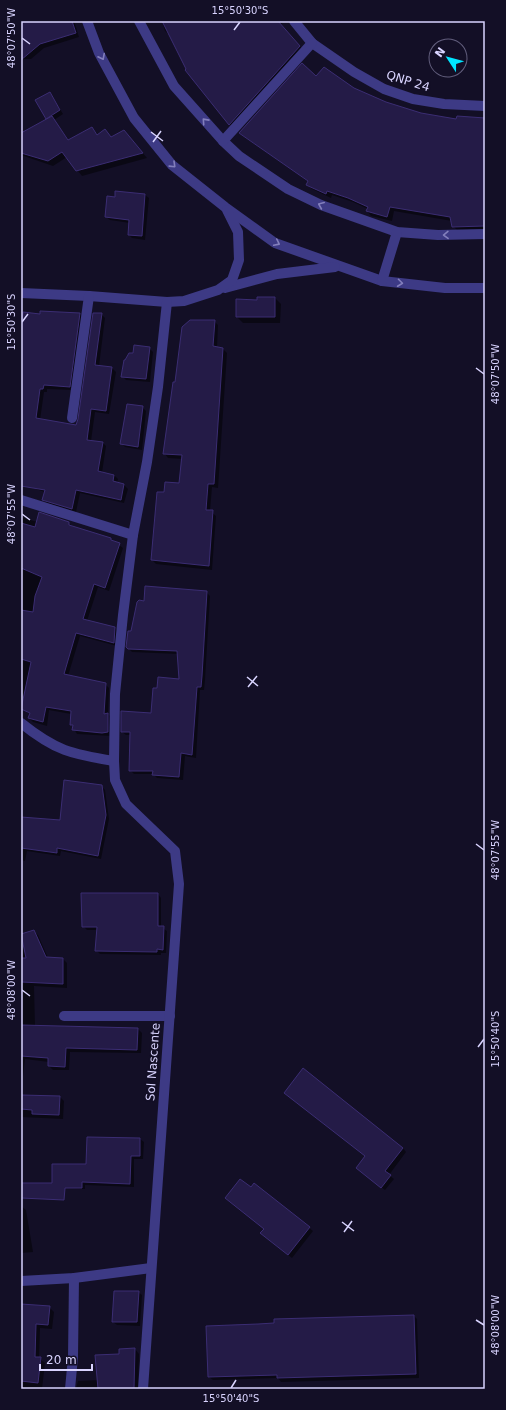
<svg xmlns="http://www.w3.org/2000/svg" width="506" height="1410" font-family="'DejaVu Sans',sans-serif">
<rect width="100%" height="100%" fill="#130f26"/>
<g fill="#0007">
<path d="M21,21H74L79,37L44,48L31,59H23L21,67Z"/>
<path d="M162,21H282L283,23L281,24L304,51L233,128L188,70L169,35L165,31Z"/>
<path d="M316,78L353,88L385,103L421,114L457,120L485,119V231H458L453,226L452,221L394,211L392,221L371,216L367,211L368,209L353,202L332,195L331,198L312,189L307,185L309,182L245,137Z"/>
<path d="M50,93L63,114L54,120L69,140L92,128L98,135L105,131L112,138L129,137L147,158L82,176L67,157L53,166L21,155V134L48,119Z"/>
<path d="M145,195L149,198L145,240L132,238L129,235L130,223L110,220L106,217L115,198Z"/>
<path d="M275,298L281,304L280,323H243L237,317L258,301Z"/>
<path d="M21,313L41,315L80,314L83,317L73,390L47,389V392H44L40,420L76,426L79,419L101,314L105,318L99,366L112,368L116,372L109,414L95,412L91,441L102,442L106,446L102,473L114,475L118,479L117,483L124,485L128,489L124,503L80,493L76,512L47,503L43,500L45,492L21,484Z"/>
<path d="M214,321L218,325L217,348H222L227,353L218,488L212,487L210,511L216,516L212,570L156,564L152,560L164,494L180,485L183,459L168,458L164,453L176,383Z"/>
<path d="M149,348L153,352L150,382L126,380L122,376L134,354Z"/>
<path d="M142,407L146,411L142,450L125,447L122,444Z"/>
<path d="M21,517L37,522L69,523L73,527L111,539L123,548L109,591L98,587L87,621L115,628L119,632L117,646L80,636L68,676L105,684L109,688L108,714L112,718L111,736L77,734L71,724V714L49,710L47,726L33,722L29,718L30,714L21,708Z"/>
<path d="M206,592L210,596L205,680L204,690H200L196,758L185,756L183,780L157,778L153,774H134L130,770L131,735H126L122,732L152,714L158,689L180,680L178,654L132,652L128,648L132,633L145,602Z"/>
<path d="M101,786L105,790L109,819L101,859L61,851L60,856L27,851L25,861L21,860V818L60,821Z"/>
<path d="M158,894L161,898V927L167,931L166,953H161V955L100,954L96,950L98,930H87L83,926Z"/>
<path d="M33,931L38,935L48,958L63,959L67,963V988L34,986L35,1026L138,1029L142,1033L141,1053L70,1052L69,1070H53L49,1066V1062L25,1059L21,1094V935Z"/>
<path d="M21,1096L60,1097L64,1101L63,1119L21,1117Z"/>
<path d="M88,1138L140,1139L144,1142L143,1159H134V1187L85,1185V1189L57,1188L87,1165Z"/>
<path d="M403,1148L406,1152L389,1175L394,1179L385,1190L361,1171Z"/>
<path d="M254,1184L313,1231L292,1258L265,1237V1229L226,1198L251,1188Z"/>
<path d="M21,1206L26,1210L33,1252L21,1253Z"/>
<path d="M138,1292L142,1295L140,1326L117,1325L113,1322Z"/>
<path d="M21,1305L49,1307L54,1312L52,1329L40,1328L39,1358L45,1363L42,1389H21Z"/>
<path d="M414,1316L417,1319L419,1378L281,1382L278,1378L213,1380L209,1377L258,1325Z"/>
<path d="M135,1349L139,1354L138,1389H76L78,1381L99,1380L120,1355Z"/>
</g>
<g fill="#241b47" stroke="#3b2d73">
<path d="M21,21H72L76,33L40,44L21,60Z"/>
<path d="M162,21H278L300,46L229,125L185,70L186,69Z"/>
<path d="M302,63L316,76L324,67L354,88L386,102L421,113L456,119L457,116L485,118V226L452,227L450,217L390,207L387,217L366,211L368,207L348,198L327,191L326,194L306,185L308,181L239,133Z"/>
<path d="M50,92L60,110L46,119L35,100Z"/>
<path d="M52,116L68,140L92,127L97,135L105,129L111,137L124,130L143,153L76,171L62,152L48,161L21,153V133Z"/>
<path d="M115,191L145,194L142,236L128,235L129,220L105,217L107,196L115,197Z"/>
<path d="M257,297H275V317H236V299L257,300Z"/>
<path d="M40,311L80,313L70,387L44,385L43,389H40L36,418L76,425L78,419L93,313H102L95,365L112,367L106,411L91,409L87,440L103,442L98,471L114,475L113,481L124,484L121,500L76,490L72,509L42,500L45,490L21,486V330L23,312L40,314Z"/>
<path d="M190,320H215L213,346L223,348L214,484H208L206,510H213L209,566L151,560L157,492H164L165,482L179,483L182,455L163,454L173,382H175L182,327Z"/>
<path d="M134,345L150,347L146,379L121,377L124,360H125L129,353H133Z"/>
<path d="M127,404L143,406L138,447L120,444Z"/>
<path d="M39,512L69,522V525L111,538V540L120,543L105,588L94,584L83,619L115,627L114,643L76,633L64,674L106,683L104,714L108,713V732L102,733L72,730L73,725H70L71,711L46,707L43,722L28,718L30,713L21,709L31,662L21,659V610L33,612L35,596L42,577L21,568V523L35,527Z"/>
<path d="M145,586L207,591L202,676L201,687H197L192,755L181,753L179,777L152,775L153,771H129L130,732H121V711L151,713L153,688H157L158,677L179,679L177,651L128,649L126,647L128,631H131L137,602L139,600L144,601Z"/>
<path d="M64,780L102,785L106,815L98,856L57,848V853L21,848V817L60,820Z"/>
<path d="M81,893H158V926H164L163,950L157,949V952L95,951L97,927H82Z"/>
<path d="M34,930L46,957L63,958V984L21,982V958H26L21,934Z"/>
<path d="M21,1025L138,1028L137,1050L66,1048L65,1067L48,1066V1058L21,1056Z"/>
<path d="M303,1068L403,1148L385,1171L391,1175L381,1188L356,1168L365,1156L284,1093Z"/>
<path d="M21,1095L60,1096L59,1115L32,1114V1110L21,1109Z"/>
<path d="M87,1137L140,1138V1156H131L130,1184L82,1182V1188H65L64,1200L21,1198V1183H52V1164H86Z"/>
<path d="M240,1179L251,1187L254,1183L310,1227L288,1255L260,1233L264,1229L225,1198Z"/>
<path d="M114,1291H139L137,1322H112Z"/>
<path d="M21,1304L50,1306L48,1325L36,1324L35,1357H41L38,1383L21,1381Z"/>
<path d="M414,1315L416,1374L277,1378V1375L208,1377L206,1326L258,1324L274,1323V1319Z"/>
<path d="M135,1348L134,1389H98L95,1355L119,1354V1349Z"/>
</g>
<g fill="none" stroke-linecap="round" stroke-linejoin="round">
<g stroke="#3d3a85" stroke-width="10">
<path d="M87,21L99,53L134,118L172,165L225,207L275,243L382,281L445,288H485"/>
<path d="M139,21L174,86L223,141L239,156L288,189L321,205L397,232L438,235L485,234"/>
<path d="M294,21L312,43L354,72L384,89L413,99L444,104L485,106"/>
<path d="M223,141L312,43"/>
<path d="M382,281L397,232"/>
<path d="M225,288L277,274L335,267"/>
<path d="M21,293L89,296L167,302L184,301L218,290L232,280L239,260L238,232L227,210"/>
<path d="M72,418L89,296"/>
<path d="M21,500L133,535"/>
<path d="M21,723C56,751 71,754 114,761"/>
<path d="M64,1016H170"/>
<path d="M21,1281L74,1278L151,1268"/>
<path d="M70,1389L73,1357L74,1278"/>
<path d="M143,1389L179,884L175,851L126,804L115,780L114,761L115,694L123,615L133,535L147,462L158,387L167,302"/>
</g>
</g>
<defs><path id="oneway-chevron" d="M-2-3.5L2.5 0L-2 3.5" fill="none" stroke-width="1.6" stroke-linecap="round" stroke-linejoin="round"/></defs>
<g stroke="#837fbc">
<use href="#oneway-chevron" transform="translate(102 57) rotate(63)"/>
<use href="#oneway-chevron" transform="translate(205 121) rotate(-132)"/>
<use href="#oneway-chevron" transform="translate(173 165) rotate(44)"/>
<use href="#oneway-chevron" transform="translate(321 205) rotate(-157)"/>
<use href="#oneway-chevron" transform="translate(446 235) rotate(179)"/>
<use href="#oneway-chevron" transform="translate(277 243) rotate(26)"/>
<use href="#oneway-chevron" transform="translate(400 283) rotate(7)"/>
</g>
<path fill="none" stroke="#d9d4ff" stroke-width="1.5" d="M234,30L240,22M22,38L30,44M151,132L163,141M153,142L161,131M22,322L28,314M476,368L484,374M22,514L30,520M247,677L258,686M248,687L257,676M476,844L484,850M22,990L30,996M478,1047L484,1039M342,1222L354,1231M344,1232L352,1221M476,1320L484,1325M231,1388L236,1380"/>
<g text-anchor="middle" stroke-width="3.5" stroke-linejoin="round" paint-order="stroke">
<g font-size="12" fill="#d9d4ff" stroke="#130f26">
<text transform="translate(408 81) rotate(17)" y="4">QNP 24</text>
<text transform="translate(153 1062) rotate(-86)" y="4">Sol Nascente</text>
</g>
</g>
<rect width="506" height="1410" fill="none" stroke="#130f26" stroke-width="44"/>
<g transform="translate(448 58) rotate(306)"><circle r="19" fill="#130f26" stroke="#625e7d"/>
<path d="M0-3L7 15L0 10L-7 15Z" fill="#00e5ff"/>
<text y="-6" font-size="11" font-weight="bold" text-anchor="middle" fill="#d9d4ff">N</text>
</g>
<path d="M40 1364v6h52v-6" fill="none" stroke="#d9d4ff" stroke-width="2"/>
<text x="46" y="1364" font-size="12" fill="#d9d4ff" stroke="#130f26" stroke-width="3" paint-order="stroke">20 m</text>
<rect x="22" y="22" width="462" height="1366" fill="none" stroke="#d9d4ff" stroke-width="1.5"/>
<g font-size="10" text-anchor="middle" fill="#d9d4ff">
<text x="240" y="14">15°50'30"S</text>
<text transform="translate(11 38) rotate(-90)" y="4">48°07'50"W</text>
<text transform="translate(11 322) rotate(-90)" y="4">15°50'30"S</text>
<text transform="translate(495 374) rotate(-90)" y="4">48°07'50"W</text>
<text transform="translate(11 514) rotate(-90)" y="4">48°07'55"W</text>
<text transform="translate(495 850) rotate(-90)" y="4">48°07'55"W</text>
<text transform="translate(11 990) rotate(-90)" y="4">48°08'00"W</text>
<text transform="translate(495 1039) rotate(-90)" y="4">15°50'40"S</text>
<text transform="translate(495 1325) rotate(-90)" y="4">48°08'00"W</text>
<text x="231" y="1402">15°50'40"S</text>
</g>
</svg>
